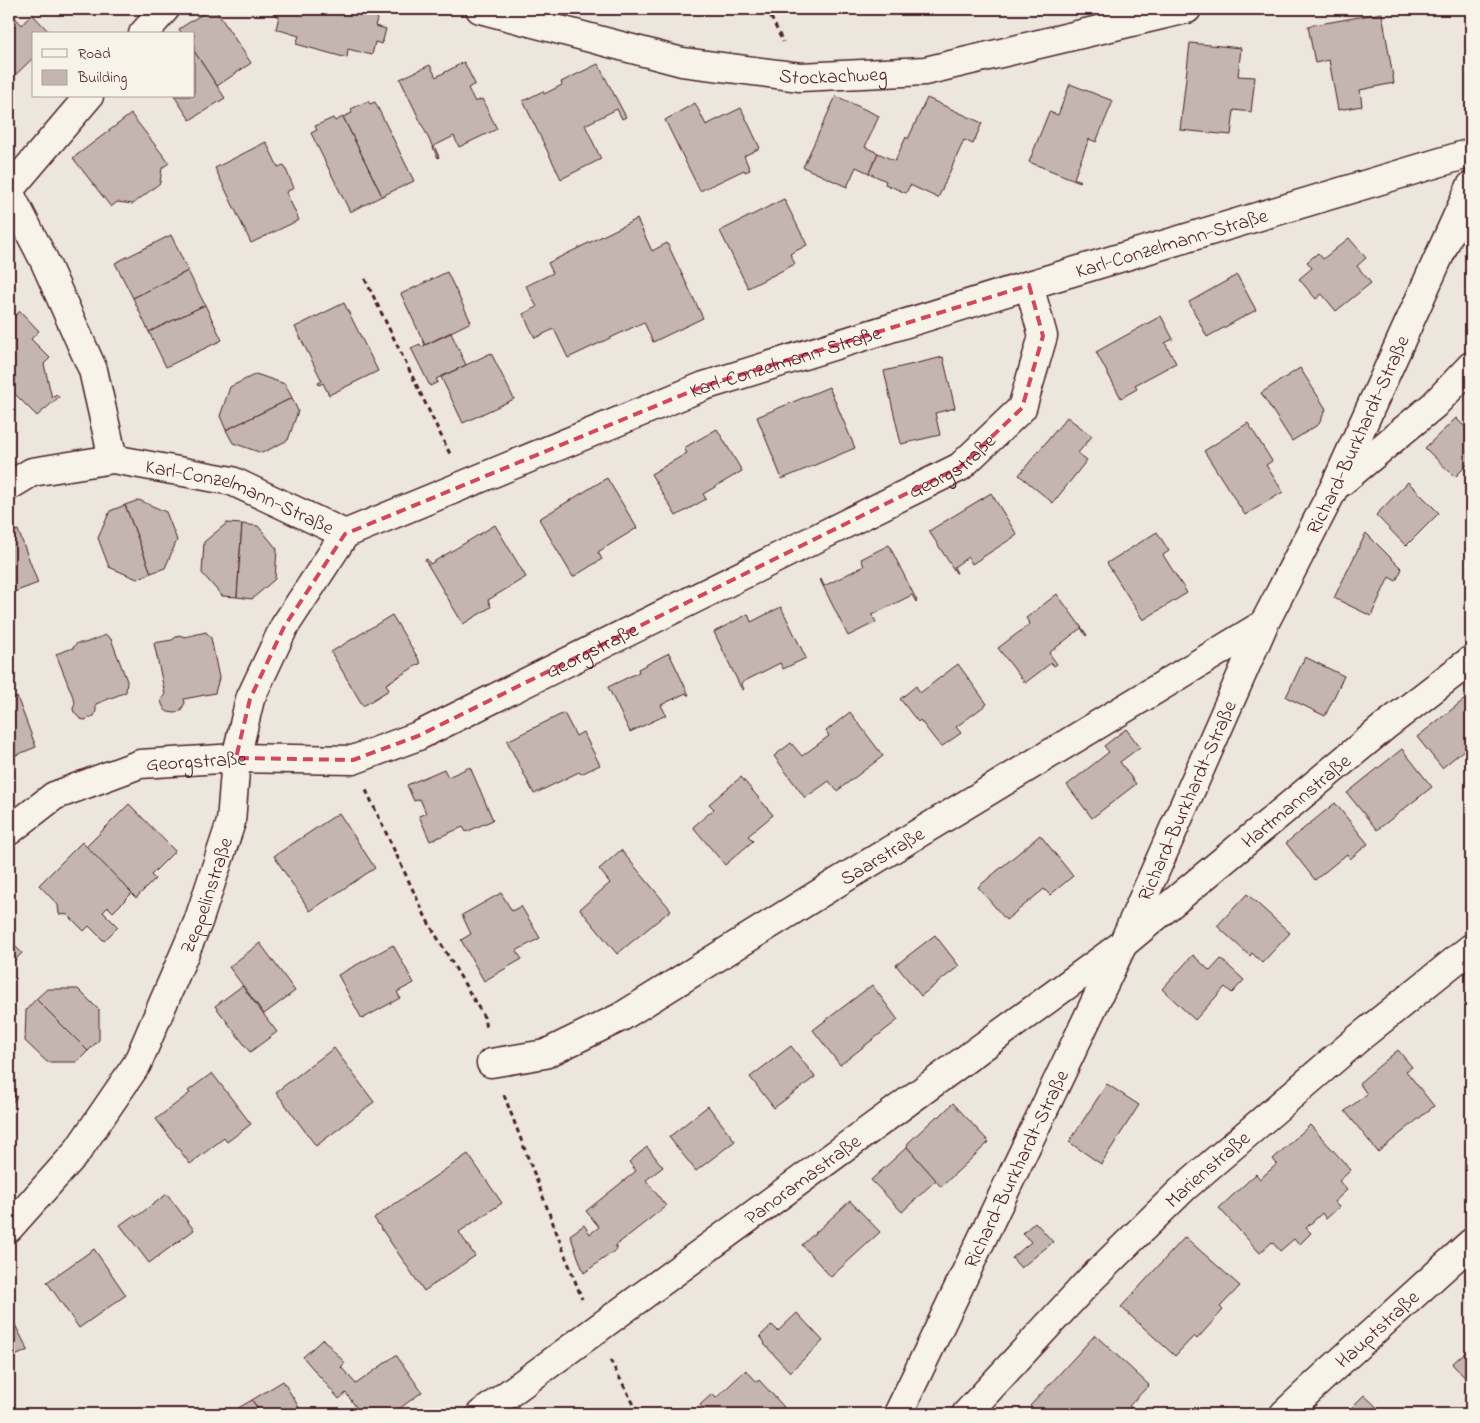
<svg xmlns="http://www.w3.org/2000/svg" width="1480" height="1423" font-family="'Indie Flower',sans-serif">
<rect width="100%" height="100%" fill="#ece6dd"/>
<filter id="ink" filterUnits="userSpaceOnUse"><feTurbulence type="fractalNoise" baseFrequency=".02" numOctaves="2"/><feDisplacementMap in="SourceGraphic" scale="10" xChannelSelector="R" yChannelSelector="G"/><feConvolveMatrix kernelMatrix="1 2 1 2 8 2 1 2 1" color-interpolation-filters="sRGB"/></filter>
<g filter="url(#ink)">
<g fill="#c4b5b0" stroke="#4a1f2b">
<path d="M82,9H94L88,15Z"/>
<path d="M210,9H215L251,63L217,86L194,51V34H182L179,29Z"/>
<path d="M274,9H380L375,26L386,29L382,44L375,42L372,55L348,49L347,58L296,44L299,36L276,29L279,16L273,14Z"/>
<path d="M9,11L22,25L32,14L51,34H34V57L9,81Z"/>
<path d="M1382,13L1394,83L1360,90L1362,106L1338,110L1329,60L1315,63L1308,26Z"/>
<path d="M1190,43L1241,48L1238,76L1255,77L1251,112L1234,110L1231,135L1180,130Z"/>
<path d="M194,51L225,98L190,120L174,96H194Z"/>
<path d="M464,62L475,84L468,88L475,102L482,99L497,129L459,147L454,136L434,146L439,157L438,158L400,79L430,65L436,77Z"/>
<path d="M598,64L626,117L622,119L617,109L585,125L601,159L561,179L523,101L543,91L544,94L562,85L561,82Z"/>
<path d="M1070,84L1113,101L1096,142L1089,139L1074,178L1081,181L1080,182L1029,162L1049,112L1058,115Z"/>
<path d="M836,96L879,116L865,147L878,153L869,173L856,167L847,187L803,167Z"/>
<path d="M927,98L982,123L973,144L964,140L938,198L910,185L906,193L885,184L886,181L869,173L878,153L895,161L906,137L908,139Z"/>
<path d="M368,101L370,104L375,102L414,181L382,196L343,117L352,113L351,109Z"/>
<path d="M695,103L706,125L741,108L760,148L744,156L750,170L745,172L744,170L700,191L665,120Z"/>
<path d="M131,114L169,163L162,168L160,183L133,204L117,202L111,207L73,158Z"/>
<path d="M343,117L382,196L350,212L311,133L317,130L315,126L333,118L335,121Z"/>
<path d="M266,142L278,167L284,165L294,188L286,192L299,220L251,243L215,168Z"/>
<path d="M784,199L807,245L790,254L795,264L748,288L720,231Z"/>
<path d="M637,219L652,251L667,243L703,318L653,342L644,322L568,358L554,329L535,338L523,314L537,307L526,286L553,273L548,263Z"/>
<path d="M171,235L188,271L133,298L115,263Z"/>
<path d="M1349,238L1366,258L1357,266L1371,283L1336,311L1322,294L1316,299L1299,279L1312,268L1307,262L1318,253L1323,259Z"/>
<path d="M188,271L205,305L149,332L133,298Z"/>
<path d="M447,272L471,322L425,345L401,294Z"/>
<path d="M1237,275L1256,310L1207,337L1189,302Z"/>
<path d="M344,303L378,371L329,395L323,383L319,385L318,383L322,381L295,327Z"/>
<path d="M205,305L222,340L166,367L149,332Z"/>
<path d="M20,311L39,331L31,339L50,358L44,364L52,398L56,394L59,397L37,416L9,388V322Z"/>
<path d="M1161,316L1173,339L1165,343L1176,363L1135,385L1137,389L1121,398L1096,352Z"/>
<path d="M451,333L466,365L436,379L438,382L430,386L411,348L420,344L421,347Z"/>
<path d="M491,353L514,399L463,423L441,377Z"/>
<path d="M943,357L955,408L935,413L940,435L901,444L884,371Z"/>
<path d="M1300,368L1326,409L1319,424L1292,441L1261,393Z"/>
<path d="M256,374L285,384L292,398L226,430L220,416L230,387Z"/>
<path d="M829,387L855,448L782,479L757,417Z"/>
<path d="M292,398L298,411L288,440L262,453L233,443L226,430Z"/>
<path d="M1067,417L1092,436L1078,453L1087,460L1053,503L1019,475Z"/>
<path d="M1456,418L1471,433V461L1455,477L1425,448Z"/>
<path d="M1248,423L1272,461L1266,465L1283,492L1245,515L1204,451Z"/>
<path d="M717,429L742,471L703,494L706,499L676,516L651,474L687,453L684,448Z"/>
<path d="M607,478L637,528L598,552L602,559L573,577L539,519Z"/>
<path d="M1408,482L1439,513L1406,546L1376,515Z"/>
<path d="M991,493L1017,535L972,564L968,557L954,567L957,573H956L929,531Z"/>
<path d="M139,500L166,512L177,540L165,568L151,573L125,505Z"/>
<path d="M125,505L151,573L137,579L109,567L98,538L110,511Z"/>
<path d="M227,523L242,524L237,597L222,596L202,573L204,542Z"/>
<path d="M242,524L258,526L277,549L275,579L252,599L237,597Z"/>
<path d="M495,525L526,577L488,600L491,607L463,624L425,560L427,559L430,564Z"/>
<path d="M18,530L38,583L9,594V533Z"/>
<path d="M1157,532L1169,551L1163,555L1187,593L1143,620L1107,563Z"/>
<path d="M1366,533L1402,569L1396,581L1389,577L1371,616L1334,598Z"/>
<path d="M889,545L917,601L916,602L912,595L872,615L876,622L848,636L820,580L821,579L824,586L864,566L861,559Z"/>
<path d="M1057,594L1087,635L1086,636L1081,628L1049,653L1057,664L1054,666L1051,663L1025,683L998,648L1030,624L1026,618Z"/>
<path d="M781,607L806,658L783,669L780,663L741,683L744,689L742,690L714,632L748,614L751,622Z"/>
<path d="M392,615L421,663L386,684L389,690L363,706L331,652Z"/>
<path d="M206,632L211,638L219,678L215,693L184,699L185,703L181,710L175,713L168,712L165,710L162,704L161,700L165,694L154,643L172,640L179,635L185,637Z"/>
<path d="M106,635L111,639L127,681L126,692L96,704V711L94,716L85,720L80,719L74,712L73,709L75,702L56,654L73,648L77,643H85Z"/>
<path d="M669,653L689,695H687L686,693L661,705L666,715L630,732L608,687L639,672L638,669Z"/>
<path d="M1305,657L1344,676L1325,716L1286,697Z"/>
<path d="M958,664L987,704L956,727L961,733L941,747L920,720L918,722L900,699L916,686L920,693Z"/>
<path d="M1470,695L1471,744L1442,768L1417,737Z"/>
<path d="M17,697L36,747L9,758V700Z"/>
<path d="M850,712L883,756L837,791L829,781L805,798L774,756L791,743L802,756L829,736L826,731Z"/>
<path d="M564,713L576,736L583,732L600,765L581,774L579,772L534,794L507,741Z"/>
<path d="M1126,729L1140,747L1120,762L1136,784L1092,818L1067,785L1109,752L1104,746Z"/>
<path d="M1402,749L1432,787L1377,830L1347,793Z"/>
<path d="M470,767L493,820L466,832L463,827L430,841L419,816L426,813L420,799L414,801L407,785L444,769L448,777Z"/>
<path d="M741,777L773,815L748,836L753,841L725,865L693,827L714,809L709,804Z"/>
<path d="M1335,803L1368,844L1350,859L1347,854L1315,880L1286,843Z"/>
<path d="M129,804L175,851L151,875L155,879L136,898L86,847Z"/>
<path d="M339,813L375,868L310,911L274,856Z"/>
<path d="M1040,835L1073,876L1050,895L1044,889L1006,920L978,887Z"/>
<path d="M82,842L132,893L113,912L108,907L103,912L118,927L104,941L89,926L84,931L68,915L59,914L58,905L39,885Z"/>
<path d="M621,850L671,910L617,954L580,909L610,883L599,869Z"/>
<path d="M501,893L512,911L521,906L540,938L516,951L522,959L484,981L461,940L471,934L462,915Z"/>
<path d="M1247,894L1290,933L1262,963L1252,953L1250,956L1217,926Z"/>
<path d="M935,935L959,966L921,996L896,965Z"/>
<path d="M9,940L22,953L9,966Z"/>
<path d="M260,943L295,991L264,1014L229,967Z"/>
<path d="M393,945L414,983L397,992L400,998L362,1019L338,975Z"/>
<path d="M1193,955L1210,971L1221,959L1244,980L1232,993L1225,987L1195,1020L1162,989Z"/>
<path d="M872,985L898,1020L840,1065L813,1030Z"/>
<path d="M242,986L277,1032L250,1052L215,1006Z"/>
<path d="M47,989H78L99,1010V1040L88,1051L36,999Z"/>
<path d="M36,999L88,1051L77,1062H47L25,1041L26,1010Z"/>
<path d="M791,1046L815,1077L774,1108L750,1077Z"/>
<path d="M334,1048L374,1102L316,1146L276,1092Z"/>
<path d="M1398,1050L1412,1067L1406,1071L1434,1106L1378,1152L1345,1111L1367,1094L1359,1083Z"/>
<path d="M212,1073L251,1124L227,1142L224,1138L190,1164L156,1119L190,1093L188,1091Z"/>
<path d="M1107,1084L1139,1105L1101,1164L1069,1142Z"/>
<path d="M9,1088L17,1097L9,1106Z"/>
<path d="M953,1103L989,1142L941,1187L907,1147L908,1143L937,1116L939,1117Z"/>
<path d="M708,1106L735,1141L696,1171L669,1137Z"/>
<path d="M1310,1125L1351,1170L1339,1181L1347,1190L1334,1202L1339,1207L1326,1219L1322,1213L1306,1228L1311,1233L1299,1245L1294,1239L1280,1251L1272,1242L1260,1253L1219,1208L1256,1174L1260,1179L1277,1164L1273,1159Z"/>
<path d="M647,1147L663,1167L646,1180L666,1206L615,1246L617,1249L584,1273L570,1235L584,1225L590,1234L599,1227L586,1211L636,1171L629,1162Z"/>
<path d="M907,1147L936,1180L902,1212L871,1180Z"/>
<path d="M468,1154L502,1203L459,1232L475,1256L424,1291L374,1218Z"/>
<path d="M167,1194L194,1230L149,1263L120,1225L134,1215L136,1217Z"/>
<path d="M850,1201L880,1232L831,1277L802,1245Z"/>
<path d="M1035,1222L1053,1242L1021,1268L1012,1258L1031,1242L1023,1233Z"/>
<path d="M1185,1237L1240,1286L1220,1307L1223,1310L1197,1339L1194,1336L1175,1356L1121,1307Z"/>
<path d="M94,1249L126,1295L79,1328L47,1282Z"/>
<path d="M9,1313L28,1350L9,1359V1362Z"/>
<path d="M797,1313L823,1341L790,1372L764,1344L765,1343L760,1336L772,1325L778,1331Z"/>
<path d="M1095,1335L1149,1385L1129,1406L1133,1409L1128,1414H1039L1030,1406Z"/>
<path d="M323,1339L345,1363L341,1367L356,1384L396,1355L422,1392L392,1414H361L346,1393L339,1399L303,1357Z"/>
<path d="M1471,1347V1384L1452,1364Z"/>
<path d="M746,1370L757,1382L759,1380L784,1407L780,1410L784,1414H698L704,1409L700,1405L712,1394L716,1398Z"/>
<path d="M283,1381L303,1414H261L252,1400Z"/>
<path d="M1364,1395L1384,1414H1345Z"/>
<path d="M252,1400L261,1414H228Z"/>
</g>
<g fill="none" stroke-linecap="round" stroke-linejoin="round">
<defs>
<g id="street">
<path id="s1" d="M480,9L682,62L800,77L925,71L1187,9"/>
<path d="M143,34L165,9"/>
<path d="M9,190L89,96"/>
<path d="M9,192L44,260L93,370L113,459"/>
<path d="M1340,483L1434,405L1471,366"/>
<path id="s2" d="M9,486L32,472L113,459L232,481L345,534L704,386L1029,285L1471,153"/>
<path id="s3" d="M9,831L54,796L140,764L236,758L353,760L418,736L960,467L1022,408L1043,336L1029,285"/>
<path id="s4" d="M491,1063L545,1054L621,1017L838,882L1264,624"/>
<path id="s5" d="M9,1228L76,1153L137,1064L198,922L231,822L236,758L250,699L284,627L345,534"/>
<path id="s6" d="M481,1414L1123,944L1384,727L1471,660"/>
<path id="s7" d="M898,1414L1123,944L1264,624L1335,486L1471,186"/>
<path id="s8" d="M966,1414L1090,1280L1186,1186L1360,1037L1471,948"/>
</g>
<g id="secondary">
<path id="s9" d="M1284,1414L1330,1371L1471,1243"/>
</g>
</defs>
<use href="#street" stroke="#4a1f2b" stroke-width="31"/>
<use href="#secondary" stroke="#4a1f2b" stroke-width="31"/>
<g stroke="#4a1f2b" stroke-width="3" stroke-dasharray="5 4" stroke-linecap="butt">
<path d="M767,9L783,42"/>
<path d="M365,279L450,454"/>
<path d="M366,790L427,920L484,1017L486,1029"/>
<path d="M504,1095L582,1299"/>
<path d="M610,1360L639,1414"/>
</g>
<use href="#street" stroke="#f7f3e8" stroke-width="28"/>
<use href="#secondary" stroke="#f7f3e8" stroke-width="28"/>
</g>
</g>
<path fill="none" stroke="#d1495b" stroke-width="4" stroke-dasharray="10 6" stroke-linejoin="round" d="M1029,285L1043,336L1022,408L960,467L418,736L353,760L236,758L250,699L284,627L345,534L704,386Z"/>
<g text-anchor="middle" stroke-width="5" stroke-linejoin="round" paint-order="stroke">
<g font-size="20" fill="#4a1f2b" stroke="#f7f3e8">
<text dy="7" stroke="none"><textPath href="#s1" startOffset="361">Stockachweg</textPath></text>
<text dy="7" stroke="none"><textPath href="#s2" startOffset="1232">Karl-Conzelmann-Straße</textPath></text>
<text dy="7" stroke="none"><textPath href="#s2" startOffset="828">Karl-Conzelmann-Straße</textPath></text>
<text dy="7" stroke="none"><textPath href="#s7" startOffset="1082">Richard-Burkhardt-Straße</textPath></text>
<text dy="7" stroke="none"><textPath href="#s3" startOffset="1030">Georgstraße</textPath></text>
<text dy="7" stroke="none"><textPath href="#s2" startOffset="242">Karl-Conzelmann-Straße</textPath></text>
<text dy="7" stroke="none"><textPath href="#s3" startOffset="625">Georgstraße</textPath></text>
<text dy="7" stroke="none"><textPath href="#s3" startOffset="205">Georgstraße</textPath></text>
<text dy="7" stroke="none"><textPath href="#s7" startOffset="678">Richard-Burkhardt-Straße</textPath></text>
<text dy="7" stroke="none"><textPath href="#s6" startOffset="1020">Hartmannstraße</textPath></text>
<text dy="7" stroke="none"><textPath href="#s4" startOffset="446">Saarstraße</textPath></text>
<text dy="7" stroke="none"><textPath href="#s5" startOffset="391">Zeppelinstraße</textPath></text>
<text dy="7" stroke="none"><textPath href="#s7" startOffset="272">Richard-Burkhardt-Straße</textPath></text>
<text dy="7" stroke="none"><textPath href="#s8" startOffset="344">Marienstraße</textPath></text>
<text dy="7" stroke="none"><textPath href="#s6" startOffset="398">Panoramastraße</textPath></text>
<text dy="7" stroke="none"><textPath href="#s9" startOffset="126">Hauptstraße</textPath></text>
</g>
</g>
<rect width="1480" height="1423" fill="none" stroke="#f7f3e8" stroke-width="30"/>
<rect x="15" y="15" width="1450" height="1393" fill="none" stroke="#4a1f2b" stroke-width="2" filter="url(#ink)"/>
<rect x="32" y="32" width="162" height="65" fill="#f7f3e8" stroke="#b29e9c"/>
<rect x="42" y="49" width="25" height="8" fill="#f7f3e8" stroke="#b29e9c"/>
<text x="78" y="58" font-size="15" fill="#4a1f2b">Road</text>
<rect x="42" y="70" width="25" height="15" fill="#c4b5b0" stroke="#b29e9c"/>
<text x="78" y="82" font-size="15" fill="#4a1f2b">Building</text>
</svg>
